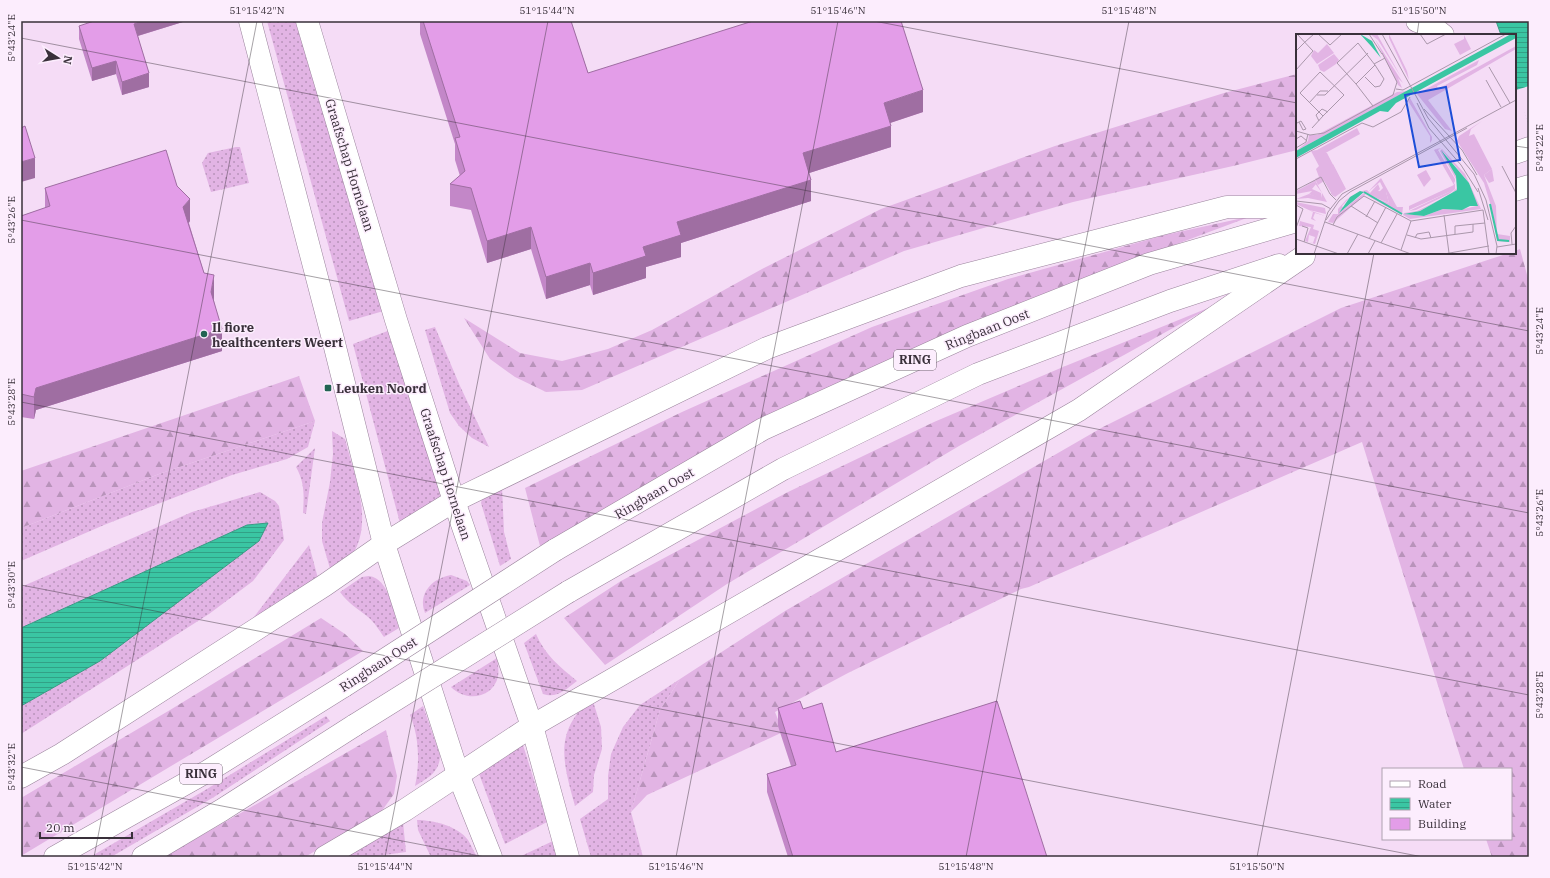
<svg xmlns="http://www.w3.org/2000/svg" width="1550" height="878" font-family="'IBM Plex Serif',serif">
<defs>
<pattern id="grass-dots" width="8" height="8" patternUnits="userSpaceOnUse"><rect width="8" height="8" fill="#e2b4e4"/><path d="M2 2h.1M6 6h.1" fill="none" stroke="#b893ba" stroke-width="1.8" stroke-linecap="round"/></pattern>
<pattern id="forest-firs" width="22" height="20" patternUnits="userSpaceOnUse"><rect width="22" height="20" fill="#e2b4e4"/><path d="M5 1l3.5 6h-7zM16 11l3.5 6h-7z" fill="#b893ba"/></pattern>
<pattern id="water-rules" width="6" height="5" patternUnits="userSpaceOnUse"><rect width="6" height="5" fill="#3ac6a3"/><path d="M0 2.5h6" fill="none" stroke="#32a186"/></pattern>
</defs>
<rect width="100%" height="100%" fill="#f5dcf6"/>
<g fill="url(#grass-dots)">
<path d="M267,21H296L387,310L349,321Z"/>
<path d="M236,147H240L249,183L211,192L202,163L208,153Z"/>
<path d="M435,327L460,386L489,447L472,438L459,426L450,413L425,330Z"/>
<path d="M393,329L445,497L401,527L353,344Z"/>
<path d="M315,421L308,447L287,459L232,475L104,525L21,561V528L159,474Z"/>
<path d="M332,431L345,439C353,472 371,513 357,546C353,556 340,565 331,572L322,541V523L330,482L333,454Z"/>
<path d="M315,448L306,514L303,513C304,496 305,483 296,467Z"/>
<path d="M502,487L504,532L511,559L500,566L481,503L482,499Z"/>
<path d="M260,492L275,501L279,506L284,540L253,581L209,614L21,734V706L100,661L258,541L267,523L247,525L21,628V587L192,512Z"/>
<path d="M309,545L319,582L244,630Z"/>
<path d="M451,575L467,581L470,585L425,613C417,593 433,578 451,575Z"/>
<path d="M369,576C389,578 393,612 399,628L384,637C379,630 375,623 368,617C358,609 348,603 340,592L362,577Z"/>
<path d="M536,634C545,655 560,667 577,681C566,689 557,699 543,694L524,643Z"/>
<path d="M497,658C498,665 499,671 498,677C492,699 466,702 451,687Z"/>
<path d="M680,679L660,710L631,812L643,857H591L580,819L608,799V776L611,754L623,727L640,705Z"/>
<path d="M592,698L601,727L602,749L594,775L593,792L575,806C563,762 553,732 592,698Z"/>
<path d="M423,706L440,755C440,772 428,778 415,786C420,763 419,736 410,715Z"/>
<path d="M326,716L330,721L214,797L111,857H90L207,789Z"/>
<path d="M523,745L547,822L505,844L478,771Z"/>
<path d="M417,820C433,820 458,826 468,840C471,845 474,852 477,857H433L430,855L418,830Z"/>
<path d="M403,822L406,852L370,857H336Z"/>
<path d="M553,841L558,857H519Z"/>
</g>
<g fill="url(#forest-firs)">
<path d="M1297,74V150L1233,166L1073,202L904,251L582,390L546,392L515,377L490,359L464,318L520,353L562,361L608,349L652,330L762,269L881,209L1055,146L1224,93Z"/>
<path d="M1252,216L1056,289L855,380L540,546L525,488L682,412L872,327L1008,279L1165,235Z"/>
<path d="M1520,249L1529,282V857H1492L1486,839H1511V769H1464L1362,442L1029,587L1021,589L848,673L775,712L783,732L647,795L631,812L660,710L680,679L785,611L1103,427L1341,308L1509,253H1515V251Z"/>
<path d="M1213,306L959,446L727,584L605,665L564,618L621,581L788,492L934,422L1063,367Z"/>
<path d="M299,376L315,421L159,474L21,528V471Z"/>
<path d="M321,618L345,634L363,651L21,856V798L170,710Z"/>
<path d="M386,730L397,776L394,794L381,812L305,857H164Z"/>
</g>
<g fill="url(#water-rules)" stroke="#3a9984">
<path d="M1496,21H1529V124L1515,81V35H1501Z"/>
<path d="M268,523L259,541L100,661L21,706V628L247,525Z"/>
</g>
<path fill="#f5dcf6" d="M1529,86V126L1516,90Z"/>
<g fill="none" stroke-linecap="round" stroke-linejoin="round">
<defs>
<g id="minor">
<path d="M250,21L333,339L384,544L458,774L491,857"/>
<path d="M307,21L396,320L454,501L532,726L568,857"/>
<path d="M1417,21L1433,27L1443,35"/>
</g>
<g id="major">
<path d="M1515,153L1529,148"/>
<path d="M1515,190L1529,186"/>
<path d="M555,550L763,429L967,336L1149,264L1297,221"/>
<path d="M568,592L783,469L978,374L1170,301L1279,265"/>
<path d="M21,777L62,754L325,585L384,544L454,501L767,348L961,276L1227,207H1297"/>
<path d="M55,857L208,771L344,686"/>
<path d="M143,857L222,810L355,725"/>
<path d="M325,857L405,810L532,726L1079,410L1304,256"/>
</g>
</defs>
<use href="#minor" stroke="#9a849c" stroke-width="23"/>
<use href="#major" stroke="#9a849c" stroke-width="23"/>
<use href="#minor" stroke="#fff" stroke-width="22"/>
<use href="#major" stroke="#fff" stroke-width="22"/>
<defs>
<g id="major-bridge">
<path d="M344,686L555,550"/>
<path d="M355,725L568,592"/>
</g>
</defs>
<use href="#major-bridge" stroke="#9a849c" stroke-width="23" stroke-linecap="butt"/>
<use href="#major-bridge" stroke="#fff" stroke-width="22"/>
</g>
<g fill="#c387c8">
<path d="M186,21L138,36L149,87L122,95L116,74L92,81L79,39V26Z"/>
<path d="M420,21H571L588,73L923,112L890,123L891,147L809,173L811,201L681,243V257L646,267V278L593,295L590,285L546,299L531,249L487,263L471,210L450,206V184L460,176L455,160V144L420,34Z"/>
<path d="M177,186L190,221L189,223L204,273L214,297V301L222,351L36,410L34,419L21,417V216L45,208V188Z"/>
<path d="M778,708L803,709L836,752L1047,857H788L767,792V774L791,766L778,726Z"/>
</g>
<g fill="#9f6ea2">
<path d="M142,21H186L134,37V24Z"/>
<path d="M116,61V74L92,81V68Z"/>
<path d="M149,73V87L122,95V82Z"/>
<path d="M923,90V112L884,125V103Z"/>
<path d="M891,126V147L803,175V153Z"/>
<path d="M35,158V178L21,182V162Z"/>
<path d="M811,180V201L681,243V257L646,267V278L593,295V273L643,247L677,222Z"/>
<path d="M190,199V221L183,229V207Z"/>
<path d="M531,227V249L487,263V241Z"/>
<path d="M590,263V285L546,299V277Z"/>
<path d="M214,275V297L211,315V292Z"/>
<path d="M222,329V351L36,410L34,419V397L36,388Z"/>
</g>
<g fill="#e39de8" stroke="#9f6ea2">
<path d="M94,21H142L134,24L149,73L122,82L116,61L92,68L79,26Z"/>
<path d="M423,21H571L588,73L753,21H901L923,90L884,103L891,126L803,153L811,180L677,222L681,235L643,247L646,256L593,273L590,263L546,277L531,227L487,241L471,188L450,184L465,171L455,138L460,137Z"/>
<path d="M25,126L35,158L21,162V128Z"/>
<path d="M166,150L177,186L190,199L183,207L204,273L214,275L211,292L222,329L36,388L34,397L21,394V216L50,206L45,188Z"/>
<path d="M800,701L803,709L822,703L836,752L997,701L1047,857H793L767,774L796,765L778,708Z"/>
</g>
<path fill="none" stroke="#39303a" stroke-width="1" stroke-opacity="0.45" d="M874,21L1297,103M1417,35L1419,21M21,38L1529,331M1515,146L1529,148M21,220L1529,513M21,402L1529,695M21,585L1423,857M21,767L485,857M94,857L257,21M385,857L548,21M676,857L838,21M966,857L1129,21M1257,857L1374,253"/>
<g fill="#226453" stroke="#fcedfd" stroke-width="1.5">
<circle cx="204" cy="334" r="4"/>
<rect x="324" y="384" width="8" height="8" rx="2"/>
</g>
<g text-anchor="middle" stroke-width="3" stroke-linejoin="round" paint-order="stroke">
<g fill="#fcedfd" stroke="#746974" stroke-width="1">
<rect x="894" y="350" width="42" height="20" rx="3"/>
<rect x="180" y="764" width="42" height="20" rx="3"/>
</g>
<g font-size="12" font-weight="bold" fill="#39303a">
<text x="915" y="364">RING</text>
<text x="201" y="778">RING</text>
</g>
<g font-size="13" fill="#39303a" stroke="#fcedfd">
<text transform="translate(350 165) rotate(73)" y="5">Graafschap Hornelaan</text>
<text transform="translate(987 329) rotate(-22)" y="5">Ringbaan Oost</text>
<text transform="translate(446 474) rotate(72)" y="5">Graafschap Hornelaan</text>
<text transform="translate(654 493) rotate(-30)" y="5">Ringbaan Oost</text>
<text transform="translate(378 664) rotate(-33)" y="5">Ringbaan Oost</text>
</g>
<g font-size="13" font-weight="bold" fill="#39303a" stroke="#fcedfd" text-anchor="start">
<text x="212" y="332">Il fiore<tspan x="212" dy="15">healthcenters Weert</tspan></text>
<text x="336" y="393">Leuken Noord</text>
</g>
</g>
<g transform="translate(1296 34)">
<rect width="220" height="220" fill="#f5dcf6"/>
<path d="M168,1L175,15L164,21L158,10L168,5ZM31,10L38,19L21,30L15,22L18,16L22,19ZM38,20L43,26L40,30L28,38L24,36L22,31ZM111,57L0,117L12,107L13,101H21L101,58ZM145,114L142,116L159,145V155L153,160L120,176L113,177L153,158L159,149L140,115ZM146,115L169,140L185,175L114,185L107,181L108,179L121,177L153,161L161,154L160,145L144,117ZM146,116L173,149L181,172L163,176L147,175L128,182L109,180L124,177L161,156L160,142ZM21,116L31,119L49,154L37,162L28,147L22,151L19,145L23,143L20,135L23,132L15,117ZM196,135L198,147L193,149L188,141ZM130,136L135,145L128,153L121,141ZM18,148L20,150L16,155L25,159V165L13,160L16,157L0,160V157ZM82,150L84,155L82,157L90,158L93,169L70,160L37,189L32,188L37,180H42V175L50,166L54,163L46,172L48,175L68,159L66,157L71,156L74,159ZM0,168L29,174L30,180L13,176L29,182L19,179L17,184L20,187L15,185L17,178L0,170ZM4,187L18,191L17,195L23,197L19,210L13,208L17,209L19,203L13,201L12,208L9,207L15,193L3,192Z" fill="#e2b4e4" fill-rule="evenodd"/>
<path d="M74,0H81L105,43L82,6ZM93,0L111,37L113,46L93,4ZM79,5L107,49L102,44L106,54L102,51ZM220,12V15L132,66L156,97L149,95L121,60L183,26L181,31L141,52L142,55ZM114,64L136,103V106L134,109V102L112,67ZM186,87L175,95L173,102L178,100L196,135L188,141L200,172L201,200L214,202V208L201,207L195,172L188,149L161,107L163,102ZM140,115L158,145V153L153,158L113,176V172L158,151L138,116ZM37,130L50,155L39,163L34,159H41L46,152L35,134ZM85,144L101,173H107L106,181L70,161L93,169L90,158L84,161L82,159L87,154L84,148L72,158ZM19,146L31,168L12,164L0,165L13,160L25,164L26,159L18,148L6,154Z" fill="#e2b4e4"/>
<path d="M61,94L64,100L24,122L21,116Z" fill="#e2b4e4"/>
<path d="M64,0L76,7L85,24L75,12ZM215,0H220V4L100,69L92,78L84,77L0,124V117ZM145,116L173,149L182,172H174L166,176L147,175L128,182L108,180L124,177L161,156L160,142ZM64,157L68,158L43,179L54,163Z" fill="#3ac6a3"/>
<path fill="none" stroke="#3ac6a3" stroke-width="2" d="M68,158L106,180M194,170L202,206L213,207"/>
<path fill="none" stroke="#aa97ab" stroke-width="1" d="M22,0L34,11L46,0M73,0L86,20M86,0L132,84L178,140L190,166L201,212L200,220M124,0L131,10L150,0M9,8L18,0M62,9L79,31L60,50L41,29ZM0,17L9,8M78,30L89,24M193,33L214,69M0,36L17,17L1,0M24,38L48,61L27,82L4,59ZM69,43L79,53L84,52L88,45L79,31M190,46L205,73M60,50L77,72M100,55L107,56L210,0M21,61H29L72,19M13,69L24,57H32M121,69L133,94L165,131L182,158M128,75L166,116L181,141M23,87L20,81L26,75L32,78M1,89L3,88L7,96L10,95L5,87L3,88M16,94L27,82M0,97L14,101L28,99L97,61L101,48L86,19M0,105L5,102L11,107M0,114L10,108L12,100M0,125L66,89L77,93L105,78L114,63M206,132L220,159M182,154L192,186M0,156L25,143L34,160L40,166M0,167L26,170L35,175M0,171L7,175L0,194M55,172L82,189M148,181L153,219M70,183L79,167M30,186L43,167L54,158L171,94M29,188L115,220M37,191L41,183L68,162L115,187L187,176L193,220M6,192L12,194L8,208M159,200V192L189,189M111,201L125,205L177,198V190M119,204L121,200L133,198L135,204M0,205L43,220M73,205L90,173M85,209L101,180M216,210L215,199L220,192M201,213L220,210M105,216L115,187M18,220L32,178L46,160L220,66M51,220L62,200M72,220L79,207M148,220L193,212"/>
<path fill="#1d4ed8" fill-opacity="0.15" stroke="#1d4ed8" stroke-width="2" d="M150,53L164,126L123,133L109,61Z"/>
<rect width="220" height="220" fill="none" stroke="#39303a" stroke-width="2"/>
</g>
<rect width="1550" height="878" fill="none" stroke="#fcedfd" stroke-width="44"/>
<rect x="1382" y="768" width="130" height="72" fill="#fcedfd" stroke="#aea1af"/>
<rect x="1390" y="781" width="20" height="6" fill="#ffffff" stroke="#aea1af"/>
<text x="1418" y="788" font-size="12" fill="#39303a">Road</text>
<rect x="1390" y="798" width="20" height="12" fill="url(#water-rules)" stroke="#aea1af"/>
<text x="1418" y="808" font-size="12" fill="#39303a">Water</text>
<rect x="1390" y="818" width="20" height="12" fill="#e39de8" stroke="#aea1af"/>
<text x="1418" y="828" font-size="12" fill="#39303a">Building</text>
<g transform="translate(58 58) rotate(101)" stroke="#fcedfd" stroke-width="3" paint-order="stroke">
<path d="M0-3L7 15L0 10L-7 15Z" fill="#39303a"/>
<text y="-6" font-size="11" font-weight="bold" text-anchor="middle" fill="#39303a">N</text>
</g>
<path d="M40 832v6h92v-6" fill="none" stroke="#39303a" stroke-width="2"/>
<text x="46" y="832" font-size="12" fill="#39303a" stroke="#fcedfd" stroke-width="3" paint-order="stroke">20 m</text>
<rect x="22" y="22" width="1506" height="834" fill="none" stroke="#39303a" stroke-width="1.5"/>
<g font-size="10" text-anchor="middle" fill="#39303a">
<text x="257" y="14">51°15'42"N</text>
<text x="547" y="14">51°15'44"N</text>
<text x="838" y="14">51°15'46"N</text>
<text x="1129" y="14">51°15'48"N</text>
<text x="1419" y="14">51°15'50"N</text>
<text transform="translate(11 38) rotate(-90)" y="4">5°43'24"E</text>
<text transform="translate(1539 148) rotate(-90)" y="4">5°43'22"E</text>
<text transform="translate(11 220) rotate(-90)" y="4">5°43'26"E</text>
<text transform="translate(1539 331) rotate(-90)" y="4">5°43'24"E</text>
<text transform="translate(11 402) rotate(-90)" y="4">5°43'28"E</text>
<text transform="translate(1539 513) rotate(-90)" y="4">5°43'26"E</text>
<text transform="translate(11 585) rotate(-90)" y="4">5°43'30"E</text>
<text transform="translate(1539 695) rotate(-90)" y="4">5°43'28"E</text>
<text transform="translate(11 767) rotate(-90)" y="4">5°43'32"E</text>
<text x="95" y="870">51°15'42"N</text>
<text x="385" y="870">51°15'44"N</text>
<text x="676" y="870">51°15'46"N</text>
<text x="966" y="870">51°15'48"N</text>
<text x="1257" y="870">51°15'50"N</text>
</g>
</svg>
